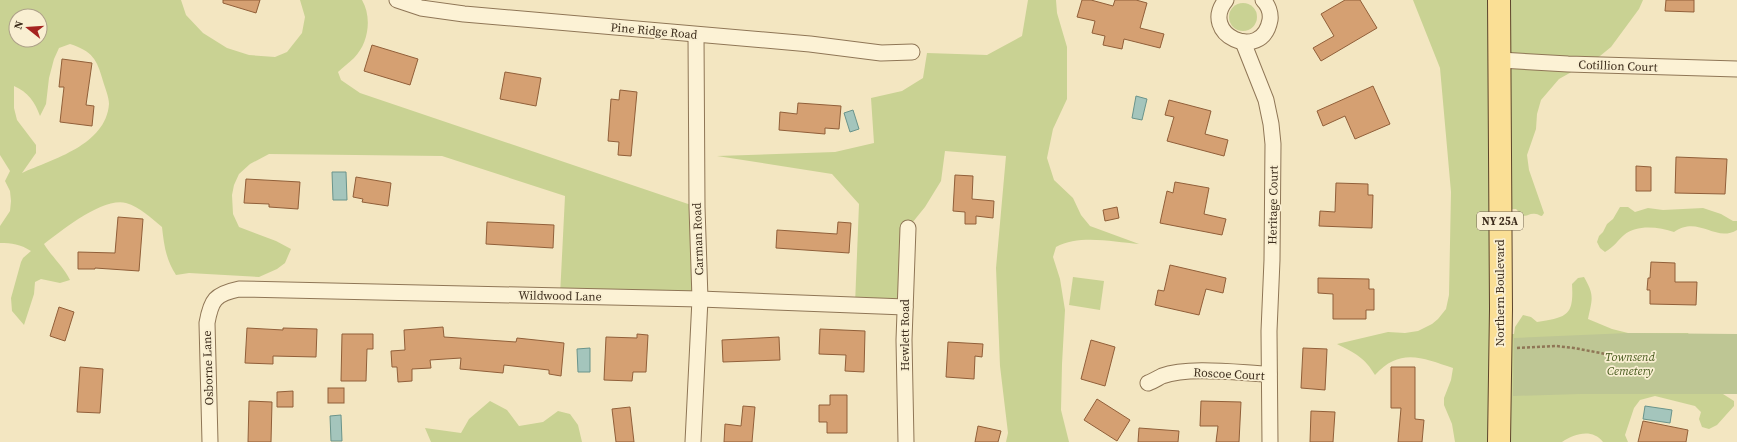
<svg xmlns="http://www.w3.org/2000/svg" width="1737" height="442" font-family="'Source Serif 4',serif">
<rect width="100%" height="100%" fill="#f3e6c1"/>
<g fill="#c9d293" fill-rule="evenodd">
<path d="M0,0H181L186,15L203,33L227,48L249,55L275,57L287,52L302,33L305,17L300,0H362C372,17 369,43 354,58C349,63 343,67 338,72L341,80L360,93L697,207L700,299L560,296L565,196L442,156L269,154L250,164L239,174L234,185L232,195L233,214L239,227L276,241L291,249L285,263L277,269L259,277L189,273L176,275C166,260 164,245 162,227C151,218 140,207 126,203C103,197 61,231 44,244C52,257 63,266 70,280L60,283L41,279L35,282L34,294L24,325L12,311L11,298L21,262L23,258L31,251C20,244 12,243 0,243V226L10,211L11,201L10,191L5,181L10,171L0,155ZM16,16H40V40H16ZM70,44C92,51 97,59 103,81C105,88 109,97 109,104C106,145 53,159 22,173L36,153V145L17,120L14,108V86C28,92 35,102 40,116L46,104L49,78L54,59L59,48Z"/>
<path d="M1028,0H1056L1057,13L1067,47V99L1053,129L1047,158L1054,180L1073,198L1081,215L1090,226L1139,244C1113,242 1080,234 1056,247L1053,257L1060,279L1065,310L1062,364L1061,410L1069,442H1006L1008,433L1000,366L996,268L1006,156L945,151L941,181L925,207L908,228L905,307L855,305L859,204L832,174L717,156L835,152L874,143L871,98L902,91L923,78L927,53L987,55L1022,36Z"/>
<path d="M1413,0H1643L1639,9L1611,47L1600,56L1559,79L1541,100L1537,114L1536,129L1527,155L1529,170L1544,213L1542,216C1540,216 1538,214 1536,214C1526,212 1527,222 1516,209L1500,210L1501,334H1514L1515,327L1523,315L1531,317L1537,322C1567,317 1574,316 1572,284L1578,278L1584,277C1595,296 1592,299 1588,319L1612,329L1628,333H1688L1723,394L1734,401V406L1717,425L1709,429L1702,427L1699,419L1701,412L1695,406L1655,396L1640,400L1634,408L1625,435L1628,442H1603C1592,428 1574,434 1562,442H1455L1452,424L1444,405V398L1451,380L1453,368C1423,358 1400,347 1375,375C1365,358 1355,353 1337,344L1388,332L1405,333L1418,331L1432,324L1438,319L1446,309L1449,295L1451,192L1440,68Z"/>
<circle cx="1243" cy="17" r="14"/>
<path d="M1620,207H1628L1635,212L1648,208L1663,210L1703,208L1721,214L1733,221H1737V230C1715,243 1699,215 1674,232C1659,227 1637,224 1624,235C1617,241 1614,247 1605,252L1600,248L1597,242L1599,236L1603,232L1607,224L1613,219Z"/>
<path d="M1073,277L1104,281L1100,310L1069,305Z"/>
<path d="M490,401L507,410L519,426L543,422L558,411L570,414L578,425L582,442H431L425,428L461,433L469,419Z"/>
</g>
<path fill="#bec694" d="M1628,333L1737,334V394H1580L1513,396L1514,338Z"/>
<g fill="#a4c5bc" stroke="#6a948b">
<path d="M1136,96L1147,99L1142,120L1132,118Z"/>
<path d="M853,110L859,129L850,132L844,113Z"/>
<path d="M332,172H346L347,200H333Z"/>
<path d="M590,348V372H578L577,349Z"/>
<path d="M1645,406L1672,410L1670,423L1643,419Z"/>
<path d="M341,415L342,441H331L330,416Z"/>
</g>
<g fill="#d5a072" stroke="#915f39">
<path d="M223,0H260L256,13L223,3Z"/>
<path d="M1082,0H1091L1113,6L1115,0H1136L1147,3L1140,28L1164,34L1160,48L1124,39L1122,49L1103,45L1105,36L1092,33L1095,21L1077,17Z"/>
<path d="M1345,0H1360L1377,28L1321,61L1313,48L1334,36L1321,14Z"/>
<path d="M1666,0H1694V12L1665,11Z"/>
<path d="M372,45L418,59L410,85L364,71Z"/>
<path d="M62,59L92,63L86,105L94,106L92,126L60,122L64,87H59Z"/>
<path d="M505,72L541,78L536,106L500,99Z"/>
<path d="M1373,86L1390,124L1355,139L1345,116L1323,126L1317,111Z"/>
<path d="M620,90L637,92L631,156L618,155L619,142L608,141L611,99L619,100Z"/>
<path d="M1169,100L1211,111L1205,134L1228,140L1224,156L1167,141L1174,117L1165,115Z"/>
<path d="M798,103L841,106L839,129L825,128V134L779,130L780,112L797,114Z"/>
<path d="M1676,157L1727,159L1725,194L1675,193Z"/>
<path d="M1636,166L1651,167V191H1636Z"/>
<path d="M955,175L973,176L972,199L994,201L993,218L976,216V224H965V212L953,211Z"/>
<path d="M356,177L391,183L388,206L362,202L363,199L353,197Z"/>
<path d="M246,179L300,182L298,209L269,207V204L244,203Z"/>
<path d="M1175,182L1209,188L1204,214L1226,219L1222,235L1160,223L1167,191L1173,193Z"/>
<path d="M1336,183L1368,184V195H1373L1372,228L1319,226L1320,211L1335,212Z"/>
<path d="M1117,207L1119,218L1105,221L1103,210Z"/>
<path d="M118,217L143,219L139,271L95,268V269H78V252L115,253Z"/>
<path d="M487,222L554,225L553,248L486,244Z"/>
<path d="M838,222L851,223L849,253L776,248L777,230L837,234Z"/>
<path d="M1651,262L1675,263V282H1697L1696,305L1650,304V290H1647L1648,278H1650Z"/>
<path d="M1170,265L1226,278L1223,293L1206,289L1199,315L1155,305L1158,290L1164,291Z"/>
<path d="M1318,278L1369,279V289H1374V310H1366V319H1333V294L1318,293Z"/>
<path d="M59,307L74,312L65,341L50,336Z"/>
<path d="M443,327L444,337L516,342L517,338L564,343L561,376L549,374V370L504,365L503,373L460,369L461,358L430,360L431,368L412,369V381L398,382L397,367H392L391,351L405,350L404,330Z"/>
<path d="M247,328L283,330V328L317,329L316,357L273,356V364L245,363Z"/>
<path d="M820,329L865,331L864,372L845,371L846,355L819,354Z"/>
<path d="M342,334H373V349H367L366,381H341Z"/>
<path d="M637,334L648,335L646,372H633L632,381L604,380L606,337L637,338Z"/>
<path d="M779,337L780,360L723,362L722,340Z"/>
<path d="M1091,340L1115,347L1105,386L1081,379Z"/>
<path d="M948,342L983,344L982,357L975,356L974,379L946,377Z"/>
<path d="M1303,348L1327,349L1325,390L1301,388Z"/>
<path d="M80,367L103,369L100,413L77,412Z"/>
<path d="M1391,367H1415V419L1424,420L1422,442H1398L1401,408H1391Z"/>
<rect x="328" y="388" width="16" height="15"/>
<path d="M293,391V407H277V392Z"/>
<path d="M830,395H847V433H827V422H819V405H830Z"/>
<path d="M1097,399L1130,420L1117,441L1084,420Z"/>
<path d="M249,401L272,402L271,442H248Z"/>
<path d="M1201,401L1241,402L1239,442H1216L1218,426H1200Z"/>
<path d="M743,406L755,407L752,442H724L725,424L741,426Z"/>
<path d="M630,407L634,442H616L612,409Z"/>
<path d="M1311,411L1335,412L1333,442H1310Z"/>
<path d="M1643,421L1688,430L1686,442H1638Z"/>
<path d="M978,426L1001,431L998,442H975Z"/>
<path d="M1139,428L1179,431L1178,442H1138Z"/>
</g>
<g fill="none" stroke-linecap="round" stroke-linejoin="round">
<defs>
<g id="street">
<path d="M397,0L421,8L464,14L810,44L881,53L912,52"/>
<path d="M1226,0C1198,34 1262,64 1270,20C1271,13 1268,5 1263,0"/>
<path d="M1243,42L1266,100L1271,124L1273,144L1272,260L1269,331L1270,442"/>
<path d="M1500,60L1568,64L1737,69"/>
<path d="M1148,383C1153,381 1158,378 1162,376C1189,366 1240,373 1269,374"/>
<path d="M210,442L207,323C211,300 215,294 239,289L700,299L905,307"/>
<path d="M693,442L700,299L697,207L696,35"/>
<path d="M906,442L904,340L908,228"/>
</g>
<path id="primary" d="M1499,0L1501,309L1499,442"/>
</defs>
<use href="#street" stroke="#8f7656" stroke-width="17"/>
<use href="#primary" stroke="#5c442b" stroke-width="24"/>
<path stroke="#8f7656" stroke-width="2.5" stroke-dasharray="3 2" stroke-linecap="butt" d="M1517,348L1556,346L1574,348L1648,362"/>
<use href="#street" stroke="#fcf2d5" stroke-width="15"/>
<use href="#primary" stroke="#fadf95" stroke-width="22"/>
</g>
<g text-anchor="middle" stroke-width="3.5" stroke-linejoin="round" paint-order="stroke">
<rect fill="#f9efd2" stroke="#756753" stroke-width="1" x="1477" y="212" width="46" height="18" rx="3"/>
<g font-size="11" font-weight="bold" fill="#3d2d1c">
<text x="1500" y="225">NY 25A</text>
</g>
<g font-size="12" fill="#3d2d1c" stroke="#f9efd2">
<text transform="translate(654 31) rotate(5)" y="4">Pine Ridge Road</text>
<text transform="translate(1618 66) rotate(2)" y="4">Cotillion Court</text>
<text transform="translate(1273 205) rotate(-89)" y="4">Heritage Court</text>
<text transform="translate(698 239) rotate(-92)" y="4">Carman Road</text>
<text transform="translate(1500 293) rotate(-90)" y="4">Northern Boulevard</text>
<text transform="translate(560 296) rotate(1)" y="4">Wildwood Lane</text>
<text transform="translate(905 335) rotate(-90)" y="4">Hewlett Road</text>
<text transform="translate(208 368) rotate(-92)" y="4">Osborne Lane</text>
<text transform="translate(1229 374) rotate(3)" y="4">Roscoe Court</text>
</g>
<g font-size="12" font-style="italic" fill="#4a5c20" stroke="#f9efd2">
<text x="1630" y="361">Townsend<tspan x="1630" dy="14">Cemetery</tspan></text>
</g>
</g>
<g transform="translate(28 28) rotate(287)"><circle r="19" fill="#f9efd2" stroke="#aea189"/>
<path d="M0-3L7 15L0 10L-7 15Z" fill="#a5231f"/>
<text y="-6" font-size="11" font-weight="bold" text-anchor="middle" fill="#3d2d1c">N</text>
</g>
</svg>
